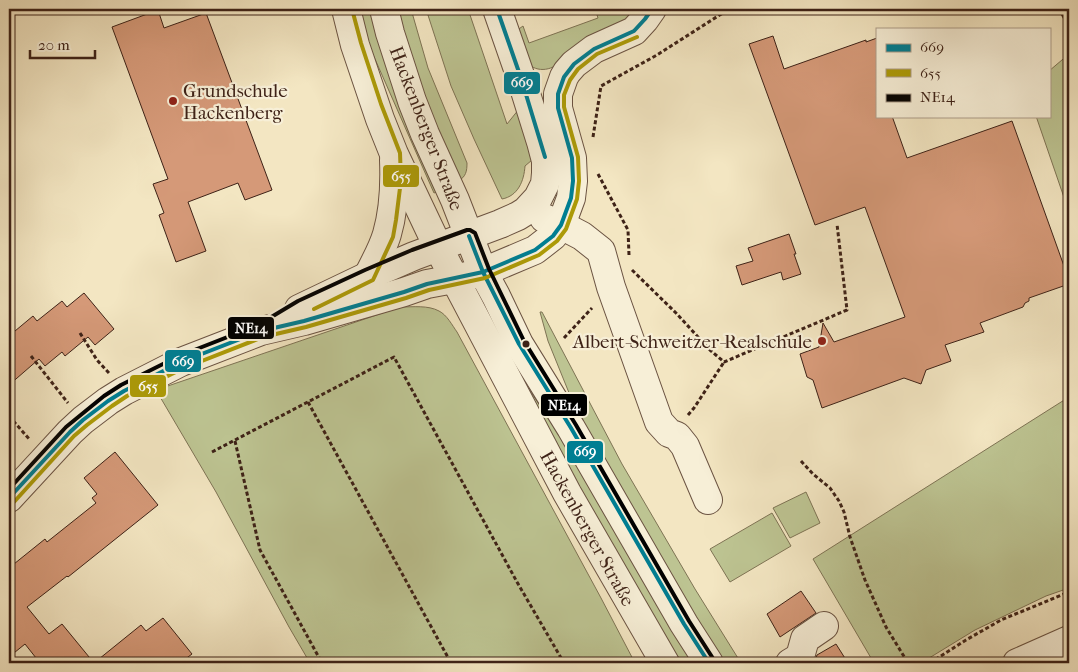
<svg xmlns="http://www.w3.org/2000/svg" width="1078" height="672" font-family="'IM FELL French Canon',serif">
<rect width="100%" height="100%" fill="#f3e6c2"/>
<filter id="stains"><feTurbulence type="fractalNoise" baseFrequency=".004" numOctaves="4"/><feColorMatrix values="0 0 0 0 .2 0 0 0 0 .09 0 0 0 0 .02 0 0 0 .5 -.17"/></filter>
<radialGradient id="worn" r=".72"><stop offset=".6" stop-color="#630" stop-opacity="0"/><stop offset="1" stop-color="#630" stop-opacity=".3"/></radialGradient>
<g fill="#bdc492" stroke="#7e7354">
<path d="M356,9H371L439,191L434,193L360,25Z"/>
<path d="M394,9H411L428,68L467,163C467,171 466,177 458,181L420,91Z"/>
<path d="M426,9H468L507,124L519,109L532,160L525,166C524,181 518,196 502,199L474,139L451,86Z"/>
<path d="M595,9H639C634,14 628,21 622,24C609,31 594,33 582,41C573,46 568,55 560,62C549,73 531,72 524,58C520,50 519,40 516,31L523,26L529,43L598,18Z"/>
<path d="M1069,54V212L1036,116H1049V71Z"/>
<path d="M400,307C413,307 428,305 439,311C447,315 452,325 457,332L601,598L635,663H310L289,627L216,492L156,390Z"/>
<path d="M540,312H542L622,464L695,589L741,663H722L578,415L548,341Z"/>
<path d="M524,382L568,447L697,663H683L658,631L595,525Z"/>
<path d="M1069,397V588L1046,596L975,630L921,663H863L871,658L813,559Z"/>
<path d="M806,492L820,523L790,538L773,508Z"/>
<path d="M772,513L791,546L730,582L710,549Z"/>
</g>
<g fill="#d59978" stroke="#3e2217">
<path d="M158,10L164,28L206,13L272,190L245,200L238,183L188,202L206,251L176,262L159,215L164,213L153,184L168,179L112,27Z"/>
<path d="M773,36L784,69L866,40V42L877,38V116H892L907,158L1012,121L1069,280V284L1029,298V301L1025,303L1023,307L980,323L984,332L945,345L951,361L926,370L921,384L904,378L822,408L813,380L807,377L800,354L819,347L823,323L834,342L905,317L865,207L815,225L749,44Z"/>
<path d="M789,234L796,254H794L801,274L783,280L781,272L742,285L736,266L753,261L748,248Z"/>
<path d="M84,293L114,329L95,345L88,337L65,356L62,352L45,366L39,359L9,385V336L33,316L37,321L62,301L67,307Z"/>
<path d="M115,452L158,505L68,577L67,576L27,607L49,634L62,624L94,663H40L25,644L9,657V568L45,539L47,542L96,503L92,498L97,494L84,478Z"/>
<path d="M801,591L816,613L780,637L767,614Z"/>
<path d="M163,618L192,654L180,663H94L141,625L146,631Z"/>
<path d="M836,644L848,663H814L817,655Z"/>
</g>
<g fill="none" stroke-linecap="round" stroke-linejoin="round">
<defs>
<g id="minor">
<path d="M346,9L355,45L380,119L394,154L438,247L567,493L665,663"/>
<path d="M384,9L390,33L412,101L425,134L455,200L483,272L496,296L519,344L571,428L684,624L709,663"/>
<path d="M544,218L561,225L582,236L601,251L611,287L659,422L669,433L677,436L685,446L708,500"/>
<path d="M368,276C375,262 383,248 387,234C394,210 395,185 394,160"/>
<path d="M299,309L368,276L414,256L500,224L518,216L526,211L538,198L545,184L546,173V161L541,142L521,78L497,9"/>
<path d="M9,498L70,432L83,420L108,401L124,391L181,362L261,331L304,321L404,292L427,284L454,279L483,272L535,250L553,236L561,225L571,198L573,181L572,158L558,108V94L564,77L567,72L574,64L594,49L634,31L645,19L652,9"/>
<path d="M790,663L800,657L805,639L824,626"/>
<path d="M1017,663L1069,640"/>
</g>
</defs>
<use href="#minor" stroke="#6b5342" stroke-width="30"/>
<g stroke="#3e2217" stroke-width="3" stroke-dasharray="4 2.5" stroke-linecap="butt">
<path d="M1059,9L1069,26"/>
<path d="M593,137L601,86L657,55L729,9"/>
<path d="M598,174L628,230L629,255"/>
<path d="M632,270L676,313L710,350L724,362L847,310L837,224"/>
<path d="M80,333L97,360L109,373"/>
<path d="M564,338L592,308"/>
<path d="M31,356L68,403"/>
<path d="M308,402L451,663"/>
<path d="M688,415L694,408L724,362"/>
<path d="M9,416L30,440"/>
<path d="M235,441L260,550L322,663"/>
<path d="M212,452L394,357L517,582L564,663"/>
<path d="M801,461L813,474L830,488L839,501L844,512L850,537L865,580L886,627L908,663"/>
<path d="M930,663L966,640L1001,620L1069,592"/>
</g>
<use href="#minor" stroke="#f7efd7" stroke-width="28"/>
<defs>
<g id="bus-1">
<path d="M497,9L521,78L545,157"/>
<path d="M469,236L483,272L519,344L571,428L684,624L709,663"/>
<path d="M9,498L70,432L83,420L108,401L124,391L181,362L261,331L304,321L404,292L427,284L483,272L535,250L553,236L561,225L571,198L573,181L572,158L558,108V94L564,77L574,64L594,49L634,31L645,19L652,9"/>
</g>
<g id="bus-2">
<path d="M314,309L373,280L393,237L396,220L401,180L400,153L381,104L361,43L352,9"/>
<path d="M14,502L74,436L87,425L112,406L127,396L184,368L263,337L306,327L406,298L429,290L485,278L539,255L557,241L566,229L577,199L579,181L578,157L564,107V95L570,80L578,69L597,54L637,37"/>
</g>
<path id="bus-3" d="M9,489L66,427L104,396L121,385L179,356L258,325L298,301L365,270L412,250L467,230H470L475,233L489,269L524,341L576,425L689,621L714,660"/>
</defs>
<use href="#bus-1" stroke="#f7efd7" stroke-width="8"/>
<use href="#bus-2" stroke="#f7efd7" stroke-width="8"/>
<use href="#bus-3" stroke="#f7efd7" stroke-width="8"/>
<use href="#bus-1" stroke="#007e92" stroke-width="4"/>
<use href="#bus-2" stroke="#ac9a07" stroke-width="4"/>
<use href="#bus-3" stroke="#000" stroke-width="4"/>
</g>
<g fill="#8f2418" stroke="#f7efd7" stroke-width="2">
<circle cx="173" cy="101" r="5"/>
<circle cx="822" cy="341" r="5"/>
</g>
<circle fill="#3e2217" stroke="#f7efd7" stroke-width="2" cx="526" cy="344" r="4.5"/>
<g text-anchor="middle" stroke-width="4.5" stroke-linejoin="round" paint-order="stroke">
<g font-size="19" fill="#3e2217" stroke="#f7efd7" text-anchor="start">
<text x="183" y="97">Grundschule<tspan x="183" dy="22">Hackenberg</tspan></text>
<text x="812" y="348" text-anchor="end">Albert-Schweitzer-Realschule</text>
</g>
<g font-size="19" fill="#3e2217" stroke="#f7efd7">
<text transform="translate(427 128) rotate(69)" y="7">Hackenberger Straße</text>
<text transform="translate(588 528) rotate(61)" y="7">Hackenberger Straße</text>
</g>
</g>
<g stroke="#f7efd7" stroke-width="2">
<rect x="503" y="71" width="38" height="24" rx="5" fill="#007e92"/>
<rect x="382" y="164" width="38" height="24" rx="5" fill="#ac9a07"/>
<rect x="227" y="316" width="48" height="24" rx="5" fill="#000"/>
<rect x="164" y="349" width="38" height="24" rx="5" fill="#007e92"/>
<rect x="129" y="374" width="38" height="24" rx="5" fill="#ac9a07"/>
<rect x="540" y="393" width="48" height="24" rx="5" fill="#000"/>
<rect x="566" y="440" width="38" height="24" rx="5" fill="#007e92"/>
</g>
<g font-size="14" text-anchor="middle" font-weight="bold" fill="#fff">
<text x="522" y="87">669</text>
<text x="401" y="181">655</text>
<text x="251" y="333">NE14</text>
<text x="183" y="366">669</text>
<text x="148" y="391">655</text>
<text x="564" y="410">NE14</text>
<text x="585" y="456">669</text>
</g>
<rect width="1078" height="672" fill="none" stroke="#f3e6c2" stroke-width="30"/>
<rect x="10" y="10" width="1058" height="652" fill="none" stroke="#3e2217" stroke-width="2.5"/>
<rect x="15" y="15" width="1048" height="642" fill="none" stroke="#3e2217"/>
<rect x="876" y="28" width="175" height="90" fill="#f7efd7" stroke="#ad9d8a"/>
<rect x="886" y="44" width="25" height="8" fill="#007e92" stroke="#ad9d8a"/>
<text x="920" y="52" font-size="15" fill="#3e2217">669</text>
<rect x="886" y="69" width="25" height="8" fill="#ac9a07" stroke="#ad9d8a"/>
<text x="920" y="78" font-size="15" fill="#3e2217">655</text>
<rect x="886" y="94" width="25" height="8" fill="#000000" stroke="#ad9d8a"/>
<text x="920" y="102" font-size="15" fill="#3e2217">NE14</text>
<path d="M30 50v8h65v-8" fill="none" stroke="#3e2217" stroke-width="2.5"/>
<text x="38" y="50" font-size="15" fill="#3e2217" stroke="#f7efd7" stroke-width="4" paint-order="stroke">20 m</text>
<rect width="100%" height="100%" filter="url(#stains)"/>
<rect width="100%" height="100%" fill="url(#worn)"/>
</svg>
